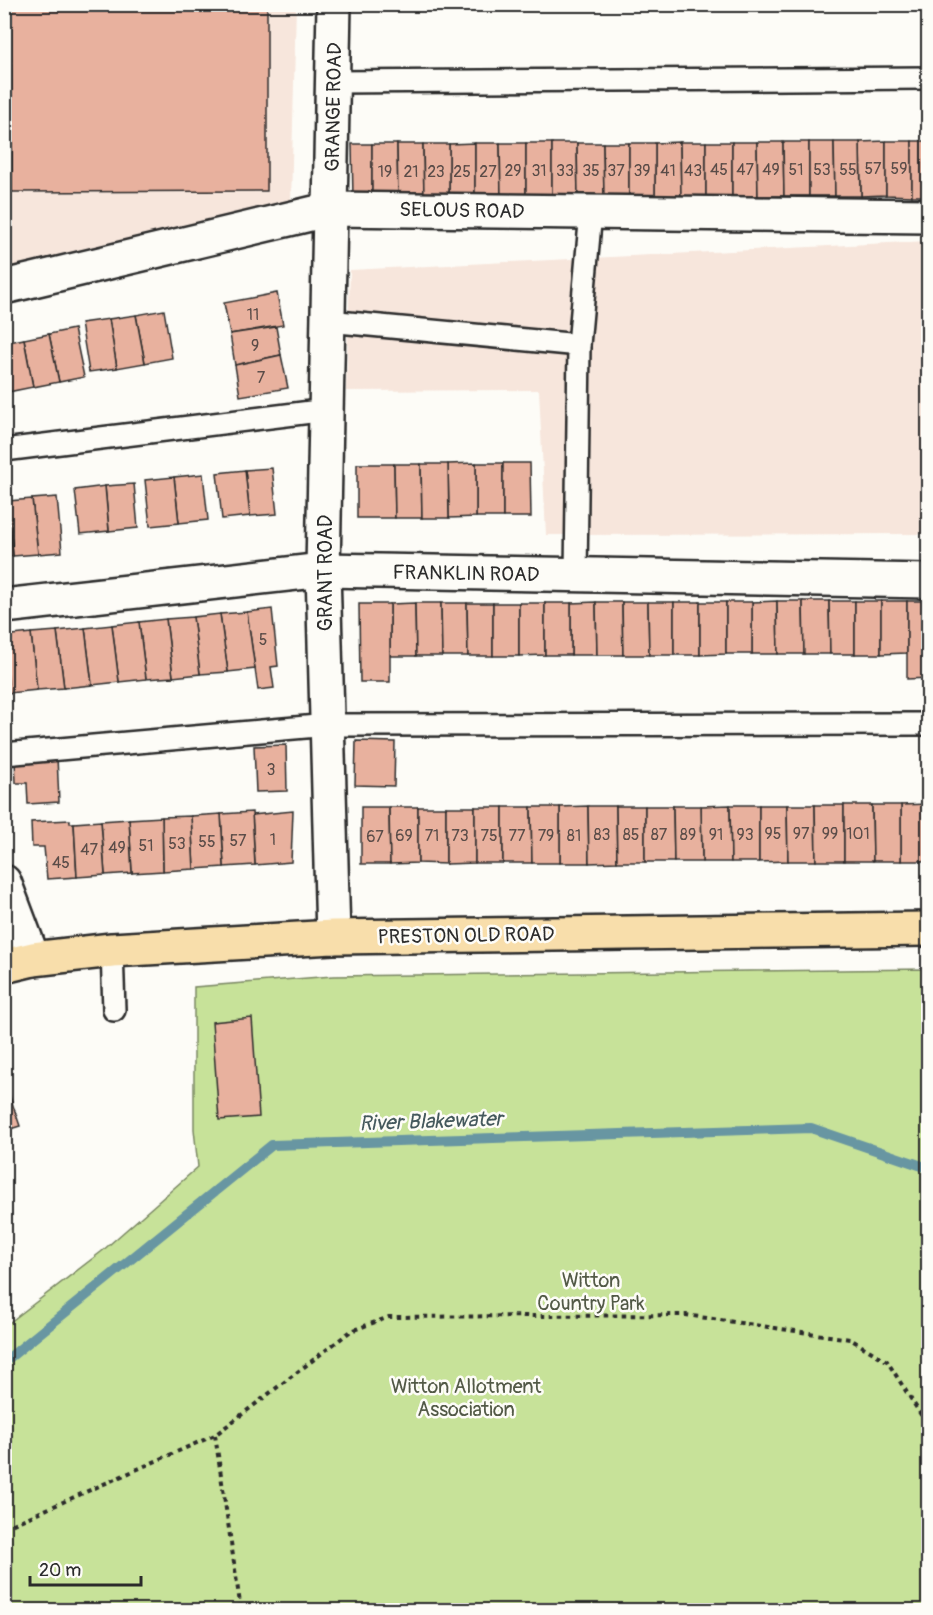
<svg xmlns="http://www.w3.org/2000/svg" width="933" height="1615" font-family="Pangolin,sans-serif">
<rect width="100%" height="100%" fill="#fdfcf7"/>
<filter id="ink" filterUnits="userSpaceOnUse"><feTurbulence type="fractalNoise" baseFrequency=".0167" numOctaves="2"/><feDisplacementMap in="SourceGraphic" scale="12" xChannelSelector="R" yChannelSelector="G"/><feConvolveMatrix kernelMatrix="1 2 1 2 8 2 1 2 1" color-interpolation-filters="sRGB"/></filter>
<g filter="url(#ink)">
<g fill="#f7e6dc">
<path d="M4,5H296L291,203L5,272Z"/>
<path d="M928,241V534L546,535L539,390L346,391L350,270Z"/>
</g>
<path fill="#c7e299" stroke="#798662" stroke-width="1.5" d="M928,969V1610H5V1326L101,1252L198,1167L194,1129V987L333,976Z"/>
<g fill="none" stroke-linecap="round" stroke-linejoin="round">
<path stroke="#6896a2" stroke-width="10" d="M4,1362L272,1145L811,1128L928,1168"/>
</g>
<g fill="#e8b19e" stroke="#2b2b2b" stroke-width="1.5">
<path d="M11,4H267V191L12,192Z"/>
<path d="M886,141V195L861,196L860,142Z"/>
<path d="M886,141H912V196L886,195Z"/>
<rect x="912" y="141" width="16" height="55"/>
<path d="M680,142L681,197H655V143Z"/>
<path d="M680,142H706V197H681Z"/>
<rect x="706" y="142" width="26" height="55"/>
<path d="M732,142H757L758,196L732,197Z"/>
<path d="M757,142H783L784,196H758Z"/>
<path d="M783,142H809V196H784Z"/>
<path d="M809,142H834L835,196H809Z"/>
<path d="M834,142H860L861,196H835Z"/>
<path d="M475,143V198H449V144Z"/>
<path d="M475,143H500L501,198H475Z"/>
<path d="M500,143H526V198H501Z"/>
<path d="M526,143H552V197L526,198Z"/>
<path d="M552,143H577L578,197H552Z"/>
<path d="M577,143H603L604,197H578Z"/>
<path d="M603,143H629V197H604Z"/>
<rect x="629" y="143" width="26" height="54"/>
<path d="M352,144H372V198L353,199Z"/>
<path d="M372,144H397L398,198H372Z"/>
<path d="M397,144H423L424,198H398Z"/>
<path d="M423,144H449V198H424Z"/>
<path d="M277,293L283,325L230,334L224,303Z"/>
<path d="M164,310L172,358L145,363L136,315Z"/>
<path d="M136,315L145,363L117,368L109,319Z"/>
<path d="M109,319L117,368L89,372L81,323Z"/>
<path d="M276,327L281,355L235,365L230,334Z"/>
<path d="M74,329L84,377L59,382L49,334Z"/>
<path d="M49,334L59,382L33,387L24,339Z"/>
<path d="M24,339L33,387L8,392L4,374V343Z"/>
<path d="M281,355L288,388L240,396L235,365Z"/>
<rect x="476" y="463" width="27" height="54"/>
<path d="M476,463V517L449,518L448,464Z"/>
<path d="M503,463H530L531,517H503Z"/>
<path d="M357,464H394L395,518H357Z"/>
<path d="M394,464H421L422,518H395Z"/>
<path d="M421,464H448L449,518H422Z"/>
<path d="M272,468L277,514L250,516L245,470Z"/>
<path d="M245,470L250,516L222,519L217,473Z"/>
<path d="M203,474L208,520L179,523L174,477Z"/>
<path d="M174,477L179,523L150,526L145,480Z"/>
<path d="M134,484L138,528L109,531L105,486Z"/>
<path d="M105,486L109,531L80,534L75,490Z"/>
<path d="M57,497L62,552L38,554L32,499Z"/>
<path d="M32,499L38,554L13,556L8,501Z"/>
<path d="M8,501L13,556L4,557V502Z"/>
<path d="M777,601L778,654H752V602Z"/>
<path d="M777,601H803L804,654H778Z"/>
<path d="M803,601H829L830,654H804Z"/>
<path d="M829,601H855V654H830Z"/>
<rect x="855" y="601" width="26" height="53"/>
<path d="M881,601H907V653L881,654Z"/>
<path d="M907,601H928V678L907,679Z"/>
<path d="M596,602L597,655H571V603Z"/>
<path d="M596,602H622L623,655H597Z"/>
<path d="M622,602H648L649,655H623Z"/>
<path d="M648,602H674V655H649Z"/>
<rect x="674" y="602" width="26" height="53"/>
<path d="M700,602H726V654L700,655Z"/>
<rect x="726" y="602" width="26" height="52"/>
<path d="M415,603L416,656H390V604Z"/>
<path d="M415,603H441L442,656H416Z"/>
<path d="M441,603H467L468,656H442Z"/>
<path d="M467,603H493V656H468Z"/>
<rect x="493" y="603" width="26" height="53"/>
<path d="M519,603H545V655L519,656Z"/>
<rect x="545" y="603" width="26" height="52"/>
<path d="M359,604H390V682H360Z"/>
<path d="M272,609L278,666L271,667L274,688L258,690L247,612Z"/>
<path d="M247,612L255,669L228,672L220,614Z"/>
<path d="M220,614L228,672L200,674L193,617Z"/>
<path d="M193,617L200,674L173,677L166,619Z"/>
<path d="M166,619L173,677L146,679L139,622Z"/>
<path d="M139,622L146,679L119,682L112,625Z"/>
<path d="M112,625L119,682L92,685L85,628Z"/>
<path d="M85,628L92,685L64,688L57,631Z"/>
<path d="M57,631L64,688L37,690L31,633Z"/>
<path d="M31,633L37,690L9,693L4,636Z"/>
<path d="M4,649L9,693H4Z"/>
<path d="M356,741L395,742L394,786L355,785Z"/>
<path d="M286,745L287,791L256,792L254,746Z"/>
<path d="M57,757L59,802L28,804L27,783H16L15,760Z"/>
<path d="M928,804V861H901V805Z"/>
<path d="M730,805L731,862H702L701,806Z"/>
<path d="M730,805H759V862H731Z"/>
<path d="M759,805H787L788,861L759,862Z"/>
<path d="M787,805H815L816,861H788Z"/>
<path d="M815,805H844V861H816Z"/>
<path d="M844,805H872L873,861H844Z"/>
<path d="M872,805H901V861H873Z"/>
<path d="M588,806L589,863H560V807Z"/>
<path d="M588,806H616L617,862L589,863Z"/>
<path d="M616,806H645V862H617Z"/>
<path d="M645,806H673L674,862H645Z"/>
<path d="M673,806H701L702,862H674Z"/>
<path d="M361,807H389L390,864H361Z"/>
<path d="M389,807H418V863L390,864Z"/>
<path d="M418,807H446V864L418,863Z"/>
<path d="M446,807H475V863L446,864Z"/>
<rect x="475" y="807" width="28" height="56"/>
<path d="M503,807H531L532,863H503Z"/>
<path d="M531,807H560V863H532Z"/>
<path d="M293,811L291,862L255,865L252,815Z"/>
<path d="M252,812L255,865L224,867L221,814Z"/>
<path d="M221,814L224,867L194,869L191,816Z"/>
<path d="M191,816L194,869L163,871L162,817Z"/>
<path d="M162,817L163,871L132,873L129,819Z"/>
<path d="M129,819L132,873L105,875L101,821Z"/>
<path d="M70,820V823H74L77,877L47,879L44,847H32L31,822Z"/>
<path d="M101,821L105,875L77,877L74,823Z"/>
<path d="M252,1018L259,1117L219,1120L212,1022Z"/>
<path d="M4,1079L20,1126L4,1131Z"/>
</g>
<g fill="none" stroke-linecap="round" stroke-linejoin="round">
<defs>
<g id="service">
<path d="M333,82L928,78"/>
<path d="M328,321L579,345L591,212"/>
<path d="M4,450L327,410"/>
<path d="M576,575L579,345"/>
<path d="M4,754L328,725L928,724"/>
<path d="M112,950L114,1010"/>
</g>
<g id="minor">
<path d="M4,287L331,209L928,216"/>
<path d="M4,606L323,570L928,581"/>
<path d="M4,882L33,959"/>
<path d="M333,937L323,570L334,4"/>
</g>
<path id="primary" d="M4,966L33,959L112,950L333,937L928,929"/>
</defs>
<use href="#service" stroke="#2b2b2b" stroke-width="26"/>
<use href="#minor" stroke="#2b2b2b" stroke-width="38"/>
<use href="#primary" stroke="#2b2b2b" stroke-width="38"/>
<g stroke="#2b2b2b" stroke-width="4" stroke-dasharray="4.5 4.5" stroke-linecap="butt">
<path d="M215,1435L241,1610"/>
<path d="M4,1528L215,1435L351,1331L389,1317L686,1315L850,1339L887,1361L928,1426"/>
</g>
<use href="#service" stroke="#fdfcf7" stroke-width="21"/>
<use href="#minor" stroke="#fdfcf7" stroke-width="33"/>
<use href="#primary" stroke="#f8deab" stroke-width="33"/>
</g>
</g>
<g text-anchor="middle" stroke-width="5" stroke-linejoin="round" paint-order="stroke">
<g font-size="16" fill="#5a4c48">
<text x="873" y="174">57</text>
<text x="899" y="174">59</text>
<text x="719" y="175">45</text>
<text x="745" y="175">47</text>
<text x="771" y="175">49</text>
<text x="796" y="175">51</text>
<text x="822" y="175">53</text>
<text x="848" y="175">55</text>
<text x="513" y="176">29</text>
<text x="539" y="176">31</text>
<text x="565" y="176">33</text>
<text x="591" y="176">35</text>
<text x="616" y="176">37</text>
<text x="642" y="176">39</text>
<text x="668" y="176">41</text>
<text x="693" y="176">43</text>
<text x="385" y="177">19</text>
<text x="411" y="177">21</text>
<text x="436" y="177">23</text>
<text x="462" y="177">25</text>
<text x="488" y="177">27</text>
<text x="253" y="320">11</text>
<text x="255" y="351">9</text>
<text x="261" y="383">7</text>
<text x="263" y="645">5</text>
<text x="271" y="775">3</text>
<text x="773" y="839">95</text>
<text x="801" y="839">97</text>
<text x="830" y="839">99</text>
<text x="858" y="839">101</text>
<text x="602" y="840">83</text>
<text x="631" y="840">85</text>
<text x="659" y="840">87</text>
<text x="688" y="840">89</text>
<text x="716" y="840">91</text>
<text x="745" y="840">93</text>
<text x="404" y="841">69</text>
<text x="432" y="841">71</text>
<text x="460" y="841">73</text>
<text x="489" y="841">75</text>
<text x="517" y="841">77</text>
<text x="546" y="841">79</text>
<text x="574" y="841">81</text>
<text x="375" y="842">67</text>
<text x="273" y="845">1</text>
<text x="238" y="846">57</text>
<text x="207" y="847">55</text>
<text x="177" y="849">53</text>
<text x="146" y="851">51</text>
<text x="117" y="853">49</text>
<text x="89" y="855">47</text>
<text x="61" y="868">45</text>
</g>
<g font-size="20" fill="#2b2b2b" stroke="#fdfcf7">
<text transform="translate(333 107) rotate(-89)" y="7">GRANGE ROAD</text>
<text transform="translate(462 210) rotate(1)" y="7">SELOUS ROAD</text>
<text transform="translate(325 573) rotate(-90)" y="7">GRANT ROAD</text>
<text transform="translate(466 573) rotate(1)" y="7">FRANKLIN ROAD</text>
<text transform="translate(466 935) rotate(-1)" y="7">PRESTON OLD ROAD</text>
</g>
<g font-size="20" fill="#525946" stroke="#fdfcf7">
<text x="591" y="1287">Witton<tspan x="591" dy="23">Country Park</tspan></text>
<text x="466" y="1393">Witton Allotment<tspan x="466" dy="23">Association</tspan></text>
</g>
<g font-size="21" font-style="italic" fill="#44585c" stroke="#fdfcf7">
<text transform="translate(431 1121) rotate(-2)" y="7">River Blakewater</text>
</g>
</g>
<rect width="933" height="1615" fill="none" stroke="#fdfcf7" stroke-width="24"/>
<rect x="12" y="12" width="909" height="1591" fill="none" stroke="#2b2b2b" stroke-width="2" filter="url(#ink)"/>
<path d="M30 1576v9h111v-9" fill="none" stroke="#2b2b2b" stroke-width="3"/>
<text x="39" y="1576" font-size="18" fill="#2b2b2b" stroke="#fdfcf7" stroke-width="4.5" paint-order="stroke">20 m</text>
</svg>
